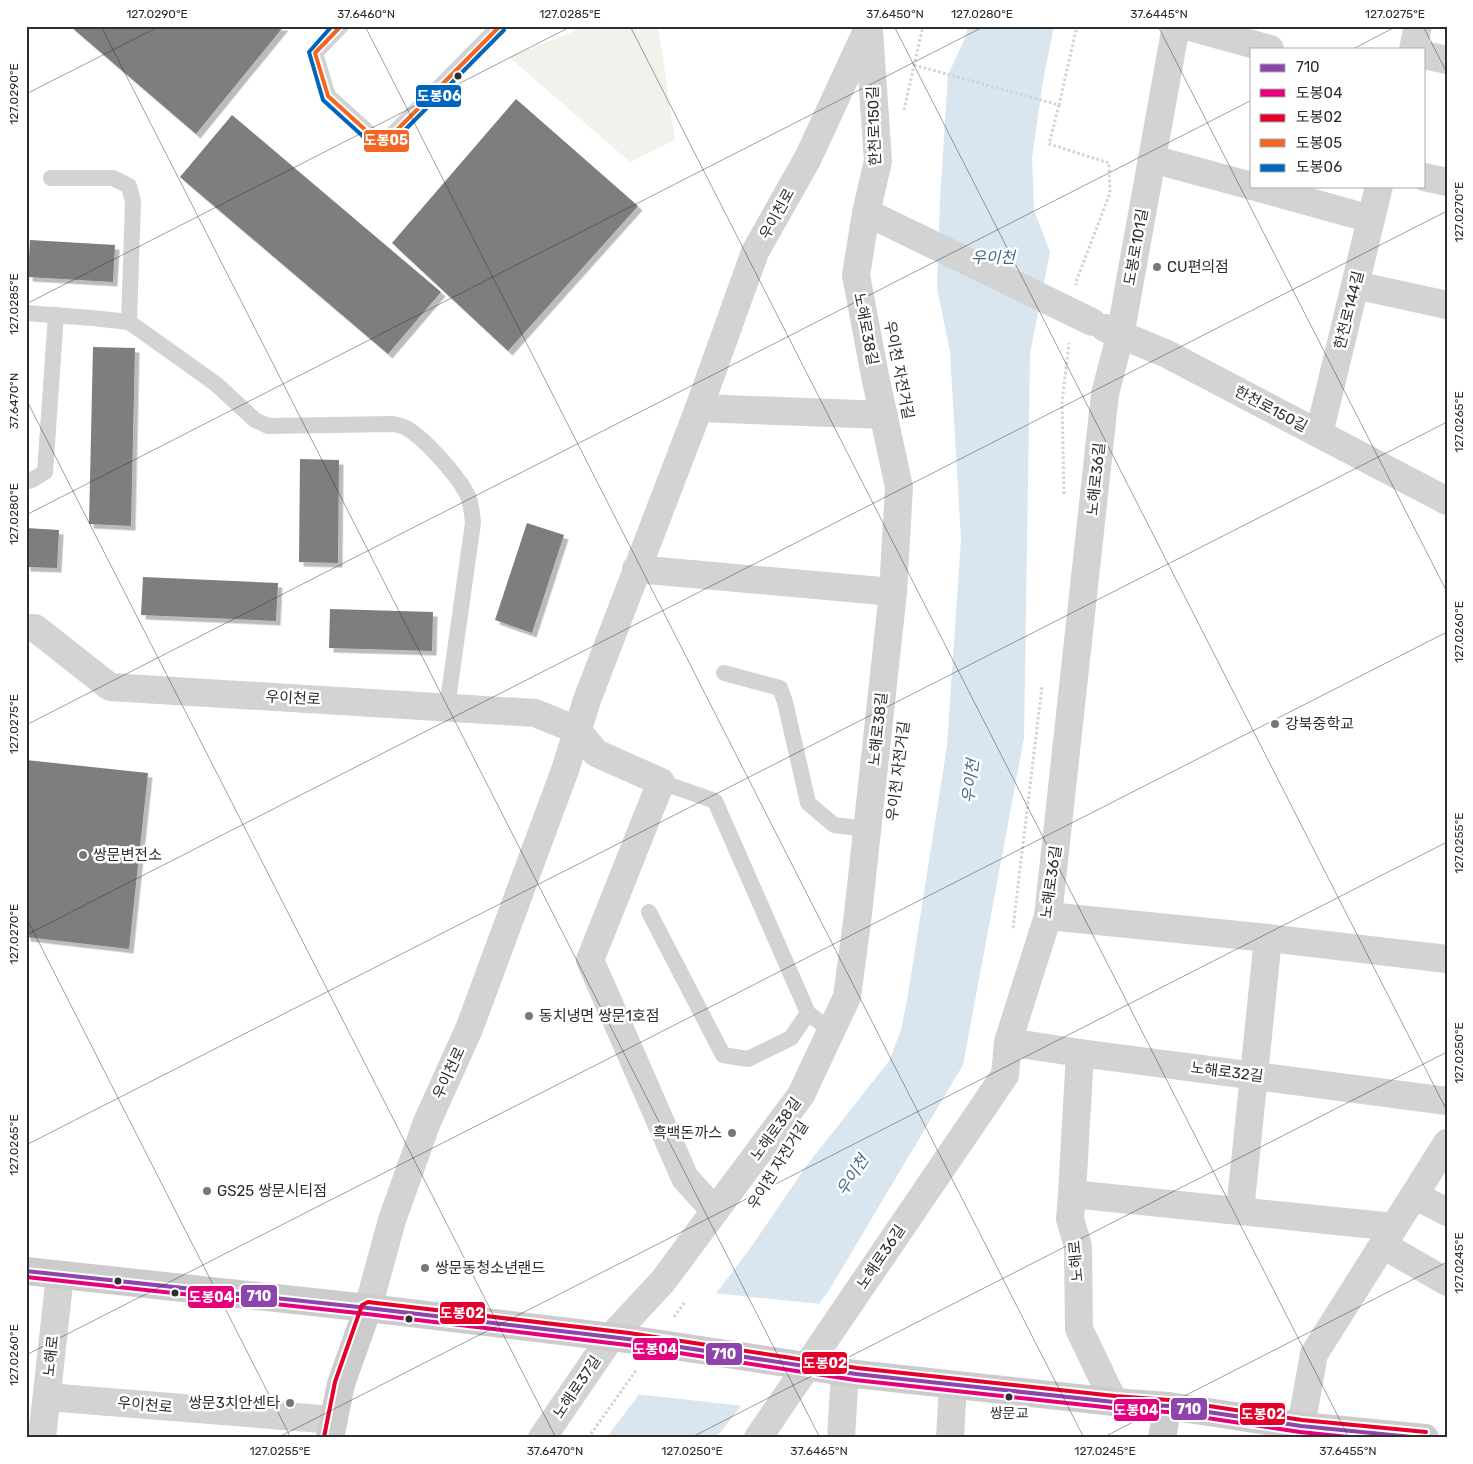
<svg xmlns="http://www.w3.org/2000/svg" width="1473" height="1464" font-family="Rubik,'Noto Sans KR',sans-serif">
<defs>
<filter id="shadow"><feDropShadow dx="4.5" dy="4.5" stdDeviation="0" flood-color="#0004"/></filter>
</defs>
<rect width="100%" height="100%" fill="#fff"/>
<path fill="#f0f3ec" d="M587,26H658L675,140L630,162L509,57Z"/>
<path fill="#d9e6f0" d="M968,26H1054L1043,81L1032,158L1034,210L1050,252L1030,354L1024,738L963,1065L828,1292L724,1428L715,1438H606L749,1250L807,1165L889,1061L901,1030L907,1001L947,746L961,539L950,352L937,288L940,199L948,75L965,38Z"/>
<path fill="#fff" d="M714,1293L821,1304L744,1406L636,1394Z"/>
<g fill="#7e7e7e" filter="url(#shadow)">
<path d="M70,26H284L196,134Z"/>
<path d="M516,99L638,206L508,351L392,243Z"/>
<path d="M232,115L441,292L388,354L180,177Z"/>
<path d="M30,240L115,245L113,282L28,277Z"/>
<path d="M93,347L135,348L131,526L89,524Z"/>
<path d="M300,459L339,460L338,563L299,562Z"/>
<path d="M527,523L564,535L532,633L495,620Z"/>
<path d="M26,528L59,530L57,568L26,567Z"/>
<path d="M143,577L278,583L276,621L141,615Z"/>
<path d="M330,609L433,612L432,651L329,648Z"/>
<path d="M26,760L148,773L129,949L26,937Z"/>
</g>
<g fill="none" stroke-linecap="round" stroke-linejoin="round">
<g stroke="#d3d3d3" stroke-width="3" stroke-dasharray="2.5 2.5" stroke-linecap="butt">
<path d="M914,65L1059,105L1077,26"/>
<path d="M1059,105L1049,144L1109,163L1110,193L1077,279L1076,285"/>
<path d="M904,110L923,26"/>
<path d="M1064,494L1062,402L1069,343"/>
<path d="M1013,928L1042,686"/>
<path d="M674,1317L685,1302"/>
<path d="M588,1438L637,1369"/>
</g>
<g stroke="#d3d3d3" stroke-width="16">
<path d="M341,26L315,53L328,96L382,145L500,26"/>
<path d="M51,178H113L129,186L133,202L129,322"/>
<path d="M26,313L92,318L129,322L216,384L255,420L268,426L393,424C398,425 404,426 408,429C426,440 455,473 466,492C471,501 472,512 473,523L447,707"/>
<path d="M26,482L32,480L45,472L56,315"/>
<path d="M724,673L780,688L785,702L808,803L834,825L867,829"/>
<path d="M661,782L715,801L808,1013L831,1031"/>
<path d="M649,912L723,1055L748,1059L791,1038L808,1013"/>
</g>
<g stroke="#d3d3d3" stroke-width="28">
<path d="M1186,26L1270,49"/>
<path d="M869,31L878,161L866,213L876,217"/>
<path d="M1413,49L1418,26"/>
<path d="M1424,55L1447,60"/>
<path d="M1152,159L1252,186"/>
<path d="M1424,177L1447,182"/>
<path d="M1252,186L1371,219"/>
<path d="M1355,285L1447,305"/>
<path d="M1105,328L1167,354L1447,501"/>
<path d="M699,408L884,415"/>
<path d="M1319,434L1379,186"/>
<path d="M636,569L893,592"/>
<path d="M26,628H35L110,687L535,713L577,730L596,753L661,782L590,960L685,1178L715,1211"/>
<path d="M1048,916L1268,938L1447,959"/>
<path d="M1008,1042L1080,1053L1447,1101"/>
<path d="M1080,1053L1072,1194L1070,1219L1078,1246L1079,1329L1114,1402"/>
<path d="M1072,1194L1394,1227"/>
<path d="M1414,1195L1447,1212"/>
<path d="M1240,1211L1268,938"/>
<path d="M1383,1245L1447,1282"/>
<path d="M368,1308L392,1220L427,1122L469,1029L565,770L587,700L699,408L755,252L808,158L869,26"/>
<path d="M47,1397L334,1420"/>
<path d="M42,1438L60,1275"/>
<path d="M542,1438L611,1337L663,1281L801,1095L847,997L858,914L893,592L899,487L875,376L856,275L866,213"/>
<path d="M758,1438L1005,1075L1008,1042L1048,916L1105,394L1120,336L1176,26"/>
<path d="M841,1438L845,1372"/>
<path d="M950,1438L953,1385"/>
<path d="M1302,1438L1301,1426L1314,1354L1447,1143"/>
</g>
<g stroke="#ccc" stroke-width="28">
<path d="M26,1271L368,1308L628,1339"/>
<path d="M793,1364L856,1374L1114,1402L1168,1406L1301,1426L1425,1438"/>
<path d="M330,1438L341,1384L368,1308"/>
<path d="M1162,1438L1168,1406"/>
</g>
<path stroke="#d3d3d3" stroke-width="28" d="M876,217L1092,322"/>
<path stroke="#ccc" stroke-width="28" d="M628,1339L793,1364"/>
<defs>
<path id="bus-1" d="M26,1271L368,1308L628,1339L856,1374L1114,1402L1168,1406L1301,1426L1422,1438"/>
<path id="bus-2" d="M26,1277L367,1314L627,1345L855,1380L1113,1408L1167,1412L1300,1432L1358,1438"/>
<path id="bus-3" d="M324,1437L335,1382L362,1305L368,1302L629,1333L857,1368L1115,1396L1169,1400L1302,1420L1426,1432"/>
<path id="bus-4" d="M341,26L315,53L328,96L382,145L500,26"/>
<path id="bus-5" d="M332,26L309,52L323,100L378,150L382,151L386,149L504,30"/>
</defs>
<use href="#bus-1" stroke="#fff" stroke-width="8"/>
<use href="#bus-2" stroke="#fff" stroke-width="8"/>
<use href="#bus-3" stroke="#fff" stroke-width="8"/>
<use href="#bus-4" stroke="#fff" stroke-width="8"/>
<use href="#bus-5" stroke="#fff" stroke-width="8"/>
<use href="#bus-1" stroke="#8e44ad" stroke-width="4"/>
<use href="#bus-2" stroke="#e5007d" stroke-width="4"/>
<use href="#bus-3" stroke="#e4002b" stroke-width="4"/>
<use href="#bus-4" stroke="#f26522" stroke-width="4"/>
<use href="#bus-5" stroke="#0065bd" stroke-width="4"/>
</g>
<path fill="none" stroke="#2e2e2e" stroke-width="1" stroke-opacity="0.45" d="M101,26L820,1438M365,26L1084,1438M630,26L1349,1438M894,26L1447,1111M1158,26L1447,592M1423,26L1447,73M1353,49L1397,26M26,94L160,26M26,304L572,26M26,399L556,1438M26,515L985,26M26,725L1252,100M26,917L291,1438M26,935L1447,211M26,1145L1447,422M26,1355L1447,632M26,1436L27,1438M277,1438L1447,842M690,1438L1447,1052M1102,1438L1447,1262"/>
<g fill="#2e2e2e" stroke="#fff" stroke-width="2">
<circle cx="458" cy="76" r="4.5"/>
<circle cx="118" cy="1281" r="4.5"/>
<circle cx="175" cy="1293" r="4.5"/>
<circle cx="409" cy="1319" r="4.5"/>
<circle cx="1009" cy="1397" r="4.5"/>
</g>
<g fill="#777" stroke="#fff" stroke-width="2">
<circle cx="1157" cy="267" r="5"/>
<circle cx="1275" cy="724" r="5"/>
<circle cx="83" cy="855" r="5"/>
<circle cx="529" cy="1016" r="5"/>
<circle cx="732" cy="1133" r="5"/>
<circle cx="207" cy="1191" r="5"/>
<circle cx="425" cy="1268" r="5"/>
<circle cx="290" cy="1403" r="5"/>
</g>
<g text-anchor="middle" stroke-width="5" stroke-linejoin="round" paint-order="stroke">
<g font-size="14" fill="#2e2e2e" stroke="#fff">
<text x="1009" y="1418">쌍문교</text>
</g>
<g font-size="15" fill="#2e2e2e" stroke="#fff">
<text transform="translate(874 126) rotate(-92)" y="5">한천로150길</text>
<text transform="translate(777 214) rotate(-61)" y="5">우이천로</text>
<text transform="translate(1136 247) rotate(-80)" y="5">도봉로101길</text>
<text transform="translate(1349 310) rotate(-76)" y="5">한천로144길</text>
<text transform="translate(866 329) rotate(79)" y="5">노해로38길</text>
<text transform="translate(899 370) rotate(79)" y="5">우이천 자전거길</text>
<text transform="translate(1271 409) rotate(28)" y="5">한천로150길</text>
<text transform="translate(1096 479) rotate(-84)" y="5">노해로36길</text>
<text transform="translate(293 698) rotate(3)" y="5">우이천로</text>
<text transform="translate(878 729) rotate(-84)" y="5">노해로38길</text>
<text transform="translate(898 771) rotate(-83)" y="5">우이천 자전거길</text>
<text transform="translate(1051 882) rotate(-82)" y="5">노해로36길</text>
<text transform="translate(1227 1072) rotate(7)" y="5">노해로32길</text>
<text transform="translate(449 1073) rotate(-65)" y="5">우이천로</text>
<text transform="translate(776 1129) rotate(-54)" y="5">노해로38길</text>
<text transform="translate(778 1165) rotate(-58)" y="5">우이천 자전거길</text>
<text transform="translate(881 1257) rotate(-56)" y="5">노해로36길</text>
<text transform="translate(1076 1261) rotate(-95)" y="5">노해로</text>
<text transform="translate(51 1356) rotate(-84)" y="5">노해로</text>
<text transform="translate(577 1387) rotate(-56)" y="5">노해로37길</text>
<text transform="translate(145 1405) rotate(5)" y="5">우이천로</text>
</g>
<g font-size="15" fill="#2e2e2e" stroke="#fff" text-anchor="start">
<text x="1167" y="272">CU편의점</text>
<text x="1285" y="729">강북중학교</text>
<text x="93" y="860">쌍문변전소</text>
<text x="539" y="1021">동치냉면 쌍문1호점</text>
<text x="722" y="1138" text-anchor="end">흑백돈까스</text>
<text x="217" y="1196">GS25 쌍문시티점</text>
<text x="435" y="1273">쌍문동청소년랜드</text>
<text x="280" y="1408" text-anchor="end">쌍문3치안센타</text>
</g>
<g font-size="16" font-style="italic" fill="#3f6b8c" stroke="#fff">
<text x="993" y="263">우이천</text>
<text transform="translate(970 781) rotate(-83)" y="6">우이천</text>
<text transform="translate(852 1175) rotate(-57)" y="6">우이천</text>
</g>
</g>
<g stroke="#fff" stroke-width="2">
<rect x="415" y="84" width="47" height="24" rx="5" fill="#0065bd"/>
<rect x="363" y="129" width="47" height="24" rx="5" fill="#f26522"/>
<rect x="240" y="1284" width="38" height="24" rx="5" fill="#8e44ad"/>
<rect x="187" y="1285" width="48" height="24" rx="5" fill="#e5007d"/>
<rect x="439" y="1301" width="47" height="24" rx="5" fill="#e4002b"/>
<rect x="632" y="1337" width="47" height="24" rx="5" fill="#e5007d"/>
<rect x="705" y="1342" width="38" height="24" rx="5" fill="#8e44ad"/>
<rect x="801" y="1351" width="47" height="24" rx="5" fill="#e4002b"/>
<rect x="1170" y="1397" width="38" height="24" rx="5" fill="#8e44ad"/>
<rect x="1113" y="1398" width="47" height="24" rx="5" fill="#e5007d"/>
<rect x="1239" y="1402" width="47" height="24" rx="5" fill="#e4002b"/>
</g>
<g font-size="14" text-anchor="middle" font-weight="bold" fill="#fff">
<text x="439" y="101">도봉06</text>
<text x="386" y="145">도봉05</text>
<text x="259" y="1301">710</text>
<text x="211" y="1302">도봉04</text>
<text x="462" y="1318">도봉02</text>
<text x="655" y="1354">도봉04</text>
<text x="724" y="1359">710</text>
<text x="825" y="1368">도봉02</text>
<text x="1189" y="1414">710</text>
<text x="1136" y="1415">도봉04</text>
<text x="1263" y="1419">도봉02</text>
</g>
<rect width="1473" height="1464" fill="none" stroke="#ffffff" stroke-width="55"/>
<rect x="1250" y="48" width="175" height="140" fill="#ffffff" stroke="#ababab"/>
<rect x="1260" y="64" width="25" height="8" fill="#8e44ad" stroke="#ababab"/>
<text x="1296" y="72" font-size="15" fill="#2e2e2e">710</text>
<rect x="1260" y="89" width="25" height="8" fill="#e5007d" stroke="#ababab"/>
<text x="1296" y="98" font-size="15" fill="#2e2e2e">도봉04</text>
<rect x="1260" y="114" width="25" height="8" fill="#e4002b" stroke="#ababab"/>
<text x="1296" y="122" font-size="15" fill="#2e2e2e">도봉02</text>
<rect x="1260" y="139" width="25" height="8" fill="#f26522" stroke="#ababab"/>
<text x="1296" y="148" font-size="15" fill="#2e2e2e">도봉05</text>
<rect x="1260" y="164" width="25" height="8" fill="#0065bd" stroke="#ababab"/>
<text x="1296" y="172" font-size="15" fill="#2e2e2e">도봉06</text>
<rect x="28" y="28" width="1418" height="1408" fill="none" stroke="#2e2e2e" stroke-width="2"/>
<g font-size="12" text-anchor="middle" fill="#2e2e2e">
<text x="157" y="18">127.0290°E</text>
<text x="366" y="18">37.6460°N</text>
<text x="570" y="18">127.0285°E</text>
<text x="895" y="18">37.6450°N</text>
<text x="982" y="18">127.0280°E</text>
<text x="1159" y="18">37.6445°N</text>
<text x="1395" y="18">127.0275°E</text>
<text transform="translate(14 94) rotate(-90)" y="4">127.0290°E</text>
<text transform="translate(1459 212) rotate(-90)" y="4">127.0270°E</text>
<text transform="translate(14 304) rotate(-90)" y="4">127.0285°E</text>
<text transform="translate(14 401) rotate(-90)" y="4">37.6470°N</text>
<text transform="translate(1459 422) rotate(-90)" y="4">127.0265°E</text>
<text transform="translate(14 514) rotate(-90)" y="4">127.0280°E</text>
<text transform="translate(1459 632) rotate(-90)" y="4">127.0260°E</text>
<text transform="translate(14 724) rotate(-90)" y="4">127.0275°E</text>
<text transform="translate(1459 843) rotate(-90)" y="4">127.0255°E</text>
<text transform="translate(14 934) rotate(-90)" y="4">127.0270°E</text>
<text transform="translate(1459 1053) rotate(-90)" y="4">127.0250°E</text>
<text transform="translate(14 1145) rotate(-90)" y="4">127.0265°E</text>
<text transform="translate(1459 1263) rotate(-90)" y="4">127.0245°E</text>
<text transform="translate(14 1355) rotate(-90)" y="4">127.0260°E</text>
<text x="280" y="1455">127.0255°E</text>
<text x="555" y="1455">37.6470°N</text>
<text x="692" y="1455">127.0250°E</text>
<text x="819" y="1455">37.6465°N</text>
<text x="1105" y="1455">127.0245°E</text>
<text x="1348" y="1455">37.6455°N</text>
</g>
</svg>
